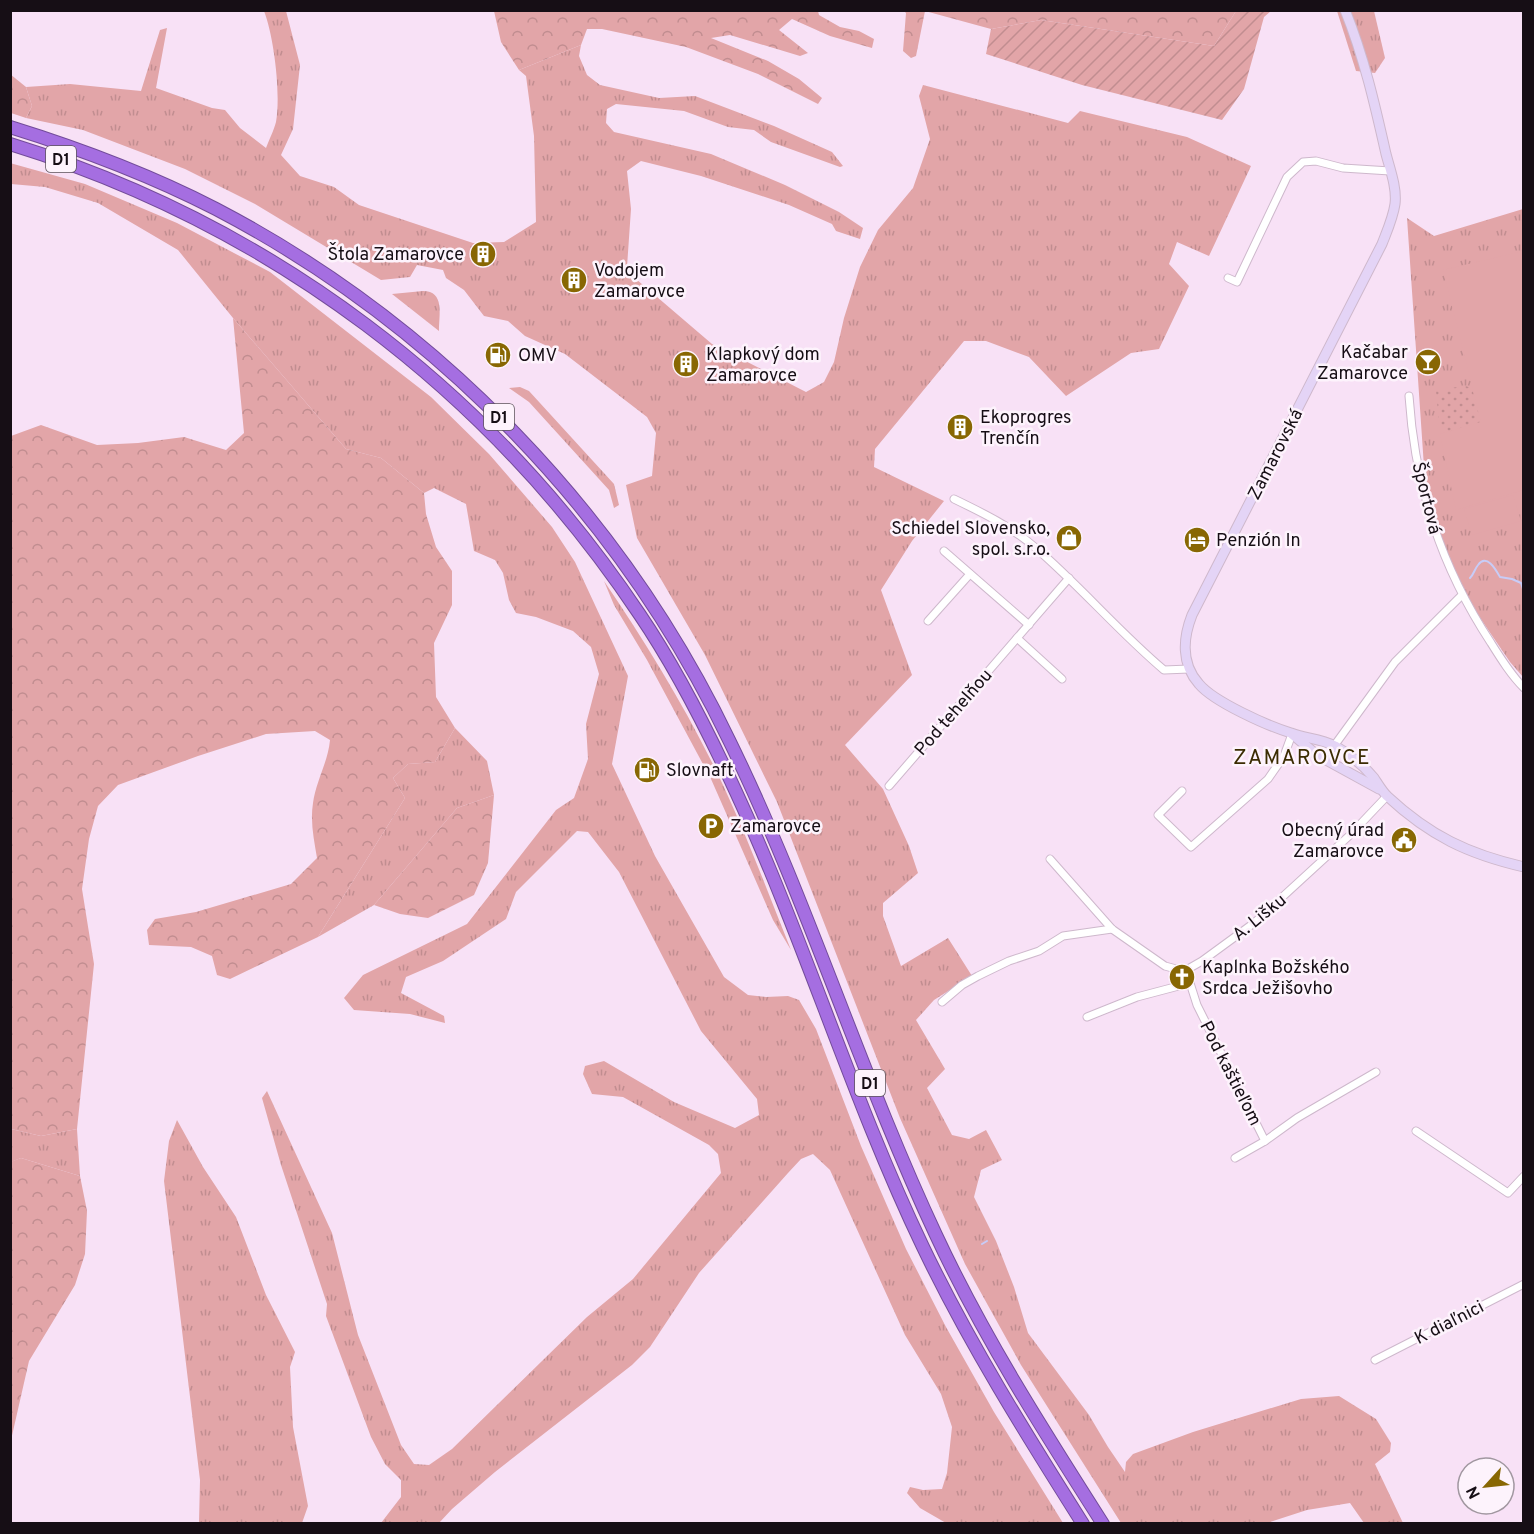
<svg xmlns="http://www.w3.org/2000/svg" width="1534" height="1534" font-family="Overpass,sans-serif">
<defs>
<pattern id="grass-tufts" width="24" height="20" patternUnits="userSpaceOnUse" patternTransform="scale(1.5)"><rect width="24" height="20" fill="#e2a5a8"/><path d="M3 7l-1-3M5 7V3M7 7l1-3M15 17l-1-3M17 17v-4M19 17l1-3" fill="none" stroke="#c18d90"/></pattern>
<pattern id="forest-crowns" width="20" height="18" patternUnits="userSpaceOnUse" patternTransform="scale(1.5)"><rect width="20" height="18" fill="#e2a5a8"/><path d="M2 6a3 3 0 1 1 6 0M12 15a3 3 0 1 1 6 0" fill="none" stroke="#c18d90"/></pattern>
<pattern id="park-dots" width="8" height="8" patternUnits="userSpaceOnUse" patternTransform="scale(1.5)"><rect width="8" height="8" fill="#e2a5a8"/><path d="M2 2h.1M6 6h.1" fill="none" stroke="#c18d90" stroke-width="1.8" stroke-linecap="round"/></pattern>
<pattern id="garden-furrows" width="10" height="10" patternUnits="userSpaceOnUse" patternTransform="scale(1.5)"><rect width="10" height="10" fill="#e2a5a8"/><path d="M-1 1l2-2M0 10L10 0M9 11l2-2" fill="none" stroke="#c18d90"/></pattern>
</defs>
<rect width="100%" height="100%" fill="#f8e1f6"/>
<g fill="url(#grass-tufts)">
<path d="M264,11H286L300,65L293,129L281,155L300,176L334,187L359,205L473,243L504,242L536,222L534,136L526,76L519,70L581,45L579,56L587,75L600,85L659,98L695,96L774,126L832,152L843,166L840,167L771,142L754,130L728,127L684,111L616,104L607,109L606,123L614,132L711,154L785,185L839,212L863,228L860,239L836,231L832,224L789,205L701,176L641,161L627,171L631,209L627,267L636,279L712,344L806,392L824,382L834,362L844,318L860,267L878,230L913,188L930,139L919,96L923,85L1068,123L1080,111L1187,137L1251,166L1209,256L1177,242L1169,264L1189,286L1159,349L1131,353L1066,396L1029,357L986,341H964L875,449L874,467L944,501L912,541L881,590L912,675L845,745L883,789L909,846L918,873L883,903V916L901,966L948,938L972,976L934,1000L916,1020L945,1069L927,1088L952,1135L969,1139L986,1130L1002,1160L981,1170L974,1197L996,1241L1014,1287L1028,1333L1089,1415L1108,1447L1125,1472L1126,1462L1133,1454L1193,1432L1301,1399L1339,1396L1376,1419L1391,1443L1390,1452L1375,1464L1403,1523H1364L1350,1503L1307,1510L1267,1523H1121L1021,1365L965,1264L900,1118L777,802L705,655L637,538L626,485L652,476L656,433L647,417L565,354L525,336L508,321L484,316L464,290L446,278L443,270L417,265L410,277L381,280L255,204L185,169L83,130L26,118L32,106L26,87L70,84L141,91L160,30L167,28L156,88L212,108L225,110L240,128L266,148C269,140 274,130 276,122C281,93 274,37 264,11Z"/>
<path d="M1337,11H1374L1385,58L1375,73L1356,71Z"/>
<path d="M10,163L85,184L177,223L270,272L431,397L489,454L552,527L575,562L628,676L612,764L655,856L724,977L748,995L766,997L788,996L799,1000L816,1029L861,1146L906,1249L946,1327L994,1412L1063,1523H946L920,1508L907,1493L910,1487L923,1490L942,1489L947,1473L952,1427L941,1394L905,1335L830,1170L813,1154L801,1159L788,1173L699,1273L650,1347L632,1365L495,1472L452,1509L439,1523H381L401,1497V1480L385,1464L371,1437L326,1316L327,1304L281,1165L262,1098L267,1091L332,1233L358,1335L401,1445L414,1464L429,1465L452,1449L587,1317L633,1279L721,1173L718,1154L709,1145L623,1097L592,1094L583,1074L585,1066L604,1061L674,1102L735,1128L759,1115L757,1099L701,1031L619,872L588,832L577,831L516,892L506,919L443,961L406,977L401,993L444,1016L445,1023L410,1014L354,1010L344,998L363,975L467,924L556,810L574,798L588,759L586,724L599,674L591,647L573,631L536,617L516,613L509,600L503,573L495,560L474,551L466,504L434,488L424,493L381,458L346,449L233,318L178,250L98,203L45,187L11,184Z"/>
<path d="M1523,209V677L1510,662L1476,612L1452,573L1426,496L1407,218L1434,236Z"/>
<path d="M423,291C445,291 439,315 439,331L392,294Z"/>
<path d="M520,387L529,391L614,484L619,505L614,508L609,490L529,402L509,388Z"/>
<path d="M604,581C648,646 689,713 723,785C748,839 769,895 791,950L773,920L711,779L647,660L614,605Z"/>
<path d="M455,728L487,761L494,795L457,808L374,905L318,937L405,798L393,778L408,764L435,762Z"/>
<path d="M177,1120L203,1167L236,1217L266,1295L295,1352L290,1367L293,1427L308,1506L302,1523H199L200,1480L164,1181L169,1141Z"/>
<path d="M11,1129L41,1136L77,1129L80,1176L21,1158L11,1162Z"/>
</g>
<g fill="url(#forest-crowns)">
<path d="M494,11H818L819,15L840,27L859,31L874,39L872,48L830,36L792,19L779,30L808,53L800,56L730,35L711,38L768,61L799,79L822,98L818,104L758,74L686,47L602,29H587L581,45L519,70L501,42Z"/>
<path d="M904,11H1236L1214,46L1041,20L991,29L925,11L916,56L911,58L903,51L906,13Z"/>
<path d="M10,74L26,87L32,106L26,118L11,113Z"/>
<path d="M233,318L346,449L381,458L424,493L426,514L436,547L452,571V605L434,643L436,697L455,728L435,762L408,764L393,778L405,798L318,937L230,979L217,975L212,956L191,947L149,945L147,930L155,919L196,912L291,884L317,858C314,840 310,822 313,803C316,781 328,762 330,740L315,731L266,734L198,756L118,785L98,806L89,839L82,889L94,964L77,1129L41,1136L11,1129V436L41,425L97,445L138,443L184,437L226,450L244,433Z"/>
<path d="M494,795L488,863L474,895L428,918L400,914L374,905L457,808Z"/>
<path d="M21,1158L80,1176L87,1211L85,1254L75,1285L29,1361L11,1440L10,1162Z"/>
</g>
<path fill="url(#park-dots)" d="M1465,386L1472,388L1481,422L1440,434L1436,390Z"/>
<path fill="url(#garden-furrows)" d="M1236,11H1271L1264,17L1244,89L1222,120L1082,85L986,54L991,29L1041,20L1214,46Z"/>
<g fill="#e2a5a8">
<path d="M1523,251V490L1456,510L1440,434L1481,422L1443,270Z"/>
<path d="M1513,495L1521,521L1472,535L1464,509Z"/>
</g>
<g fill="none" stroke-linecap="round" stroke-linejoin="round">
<g stroke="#c8ccf7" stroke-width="2">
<path d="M1470,578C1474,574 1474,570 1478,565C1487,553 1496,570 1500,577L1512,579L1521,583L1524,592"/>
<path d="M982,1244L987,1241"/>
</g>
<defs>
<g id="minor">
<path d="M1228,278L1237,282L1287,177L1303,162L1316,161L1343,168L1390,171"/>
<path d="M1409,396C1415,487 1441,567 1491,643C1501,659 1511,675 1524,688"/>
<path d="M954,499C983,513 1012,527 1037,549C1081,587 1119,632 1164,670L1189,669"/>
<path d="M944,551L1029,625"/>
<path d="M928,621L970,574"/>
<path d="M1017,638L1062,679"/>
<path d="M1334,746L1395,662L1462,595"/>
<path d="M889,786L1069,578"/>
<path d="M1182,791L1158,815L1191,847L1268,779L1284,756L1292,734"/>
<path d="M1050,859L1112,929L1165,966L1176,969H1188L1202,961L1254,923L1350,835L1387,796"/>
<path d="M1188,969L1190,983L1197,1005L1265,1141"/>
<path d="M942,1002L962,985L978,976L1009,961L1039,951L1063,936L1112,929"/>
<path d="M1087,1017L1137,997L1190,983"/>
<path d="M1416,1131L1508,1193L1524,1176"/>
<path d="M1235,1158L1265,1141L1297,1118L1376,1072"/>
<path d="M1375,1360L1524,1284"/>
</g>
<g id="secondary">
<path d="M1345,10C1364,57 1375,105 1386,154C1390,169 1397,188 1395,204C1393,218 1387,231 1382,244L1192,615C1183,638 1181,664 1199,684C1214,702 1268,726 1291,733C1307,739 1319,738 1335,746C1349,754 1364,766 1374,778C1378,784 1382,791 1387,796C1430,836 1468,854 1524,867"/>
<path d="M1292,734L1317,755L1379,789"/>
</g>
<g id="motorway">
<path d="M10,127C81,149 150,175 216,209C438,325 621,515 729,740C808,901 860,1073 936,1235C983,1336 1043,1430 1103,1524"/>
<path d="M10,144C270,224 489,389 640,615C678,671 708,731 736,792C805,941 852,1099 923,1247C969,1343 1026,1434 1083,1524"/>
</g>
</defs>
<use href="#minor" stroke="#ceb8cc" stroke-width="9"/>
<use href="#secondary" stroke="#ceb8cc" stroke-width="11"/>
<use href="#motorway" stroke="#734c9a" stroke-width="14"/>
<use href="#minor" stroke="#fff" stroke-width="7"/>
<use href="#secondary" stroke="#e4d4f6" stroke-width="9"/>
<use href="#motorway" stroke="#a56ee1" stroke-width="12"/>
</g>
<defs>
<symbol id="building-disc" viewBox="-11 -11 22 22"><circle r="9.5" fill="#886703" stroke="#fdf3fc"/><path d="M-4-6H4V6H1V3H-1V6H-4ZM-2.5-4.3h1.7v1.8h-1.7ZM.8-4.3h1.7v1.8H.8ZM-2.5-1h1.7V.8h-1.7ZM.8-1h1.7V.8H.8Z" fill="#fff"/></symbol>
<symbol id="fuel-disc" viewBox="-11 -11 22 22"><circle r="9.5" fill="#886703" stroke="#fdf3fc"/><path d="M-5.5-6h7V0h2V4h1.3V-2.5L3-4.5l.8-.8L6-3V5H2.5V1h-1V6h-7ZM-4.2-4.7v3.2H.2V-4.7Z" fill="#fff"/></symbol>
<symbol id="bar-disc" viewBox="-11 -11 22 22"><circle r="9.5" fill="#886703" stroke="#fdf3fc"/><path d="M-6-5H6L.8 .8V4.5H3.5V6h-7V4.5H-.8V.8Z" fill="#fff"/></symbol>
<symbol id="shop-disc" viewBox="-11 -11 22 22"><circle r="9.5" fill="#886703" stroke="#fdf3fc"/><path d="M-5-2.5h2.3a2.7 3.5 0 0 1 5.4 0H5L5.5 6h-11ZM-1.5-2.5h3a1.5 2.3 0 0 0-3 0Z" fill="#fff"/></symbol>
<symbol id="hotel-disc" viewBox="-11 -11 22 22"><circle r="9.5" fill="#886703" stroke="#fdf3fc"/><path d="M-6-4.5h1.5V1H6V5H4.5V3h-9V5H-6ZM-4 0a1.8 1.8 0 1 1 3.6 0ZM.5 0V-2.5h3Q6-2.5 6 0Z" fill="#fff"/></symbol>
<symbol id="parking-disc" viewBox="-11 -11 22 22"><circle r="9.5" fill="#886703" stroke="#fdf3fc"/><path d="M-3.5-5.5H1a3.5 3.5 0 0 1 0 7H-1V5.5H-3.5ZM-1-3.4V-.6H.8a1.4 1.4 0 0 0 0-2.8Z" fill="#fff"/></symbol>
<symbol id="civic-disc" viewBox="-11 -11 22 22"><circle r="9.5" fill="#886703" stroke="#fdf3fc"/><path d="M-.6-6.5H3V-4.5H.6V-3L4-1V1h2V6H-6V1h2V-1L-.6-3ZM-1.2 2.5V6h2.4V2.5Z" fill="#fff"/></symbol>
<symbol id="church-disc" viewBox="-11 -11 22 22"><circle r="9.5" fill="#886703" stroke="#fdf3fc"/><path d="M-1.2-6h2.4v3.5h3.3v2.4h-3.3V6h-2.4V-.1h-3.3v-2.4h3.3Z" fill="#fff"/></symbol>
</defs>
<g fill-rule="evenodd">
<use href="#building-disc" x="468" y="239" width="30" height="30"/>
<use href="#building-disc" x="559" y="265" width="30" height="30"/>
<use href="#fuel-disc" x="483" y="340" width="30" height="30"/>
<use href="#bar-disc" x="1413" y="347" width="30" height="30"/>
<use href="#building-disc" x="671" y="349" width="30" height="30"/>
<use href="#building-disc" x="945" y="412" width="30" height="30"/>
<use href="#shop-disc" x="1054" y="523" width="30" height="30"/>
<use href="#hotel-disc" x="1182" y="525" width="30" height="30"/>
<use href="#fuel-disc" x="632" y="755" width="30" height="30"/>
<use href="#parking-disc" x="696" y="811" width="30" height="30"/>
<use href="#civic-disc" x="1389" y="825" width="30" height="30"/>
<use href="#church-disc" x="1167" y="962" width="30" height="30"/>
</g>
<g text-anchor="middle" stroke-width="5" stroke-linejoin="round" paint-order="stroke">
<g fill="#fdf3fc" stroke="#5b535a" stroke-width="1.5">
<rect x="46" y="146" width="30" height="26" rx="4.5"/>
<rect x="484" y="404" width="30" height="26" rx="4.5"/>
<rect x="855" y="1070" width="30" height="26" rx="4.5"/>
</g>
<g font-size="16" font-weight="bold" fill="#160e15">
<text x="61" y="165">D1</text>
<text x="499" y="423">D1</text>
<text x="870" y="1089">D1</text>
</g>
<g font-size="18" fill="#160e15" stroke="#fdf3fc" text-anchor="start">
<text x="464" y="260" text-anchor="end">Štola Zamarovce</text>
<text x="594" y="276">Vodojem<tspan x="594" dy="21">Zamarovce</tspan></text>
<text x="1408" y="358" text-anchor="end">Kačabar<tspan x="1408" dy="21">Zamarovce</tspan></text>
<text x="706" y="360">Klapkový dom<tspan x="706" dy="21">Zamarovce</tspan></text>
<text x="518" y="361">OMV</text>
<text x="980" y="423">Ekoprogres<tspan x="980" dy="21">Trenčín</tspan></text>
<text x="1050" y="534" text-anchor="end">Schiedel Slovensko,<tspan x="1050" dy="21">spol. s.r.o.</tspan></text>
<text x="1216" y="546">Penzión In</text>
<text x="666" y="776">Slovnaft</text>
<text x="730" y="832">Zamarovce</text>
<text x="1384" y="836" text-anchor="end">Obecný úrad<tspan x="1384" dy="21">Zamarovce</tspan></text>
<text x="1202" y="973">Kaplnka Božského<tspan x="1202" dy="21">Srdca Ježišovho</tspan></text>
</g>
<g font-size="18" fill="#160e15" stroke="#fdf3fc">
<text transform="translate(1275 454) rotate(-63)" y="6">Zamarovská</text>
<text transform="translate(1427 498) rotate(76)" y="6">Športová</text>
<text transform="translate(953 712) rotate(-49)" y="6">Pod tehelňou</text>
<text transform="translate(1259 917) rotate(-39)" y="6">A. Lišku</text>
<text transform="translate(1231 1073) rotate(63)" y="6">Pod kaštieľom</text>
<text transform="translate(1449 1322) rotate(-27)" y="6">K diaľnici</text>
</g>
<g font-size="21" letter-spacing="1.5" fill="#3b2c02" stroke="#fdf3fc">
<text x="1302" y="764">ZAMAROVCE</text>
</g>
</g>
<rect width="1534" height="1534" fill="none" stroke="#160e15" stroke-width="24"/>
<g transform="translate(1486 1486) rotate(243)"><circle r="28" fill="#fdf3fc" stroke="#a197a0" stroke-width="1.5"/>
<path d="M0-4.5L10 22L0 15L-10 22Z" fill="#886703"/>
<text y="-9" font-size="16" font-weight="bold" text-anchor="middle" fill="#160e15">N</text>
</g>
</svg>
